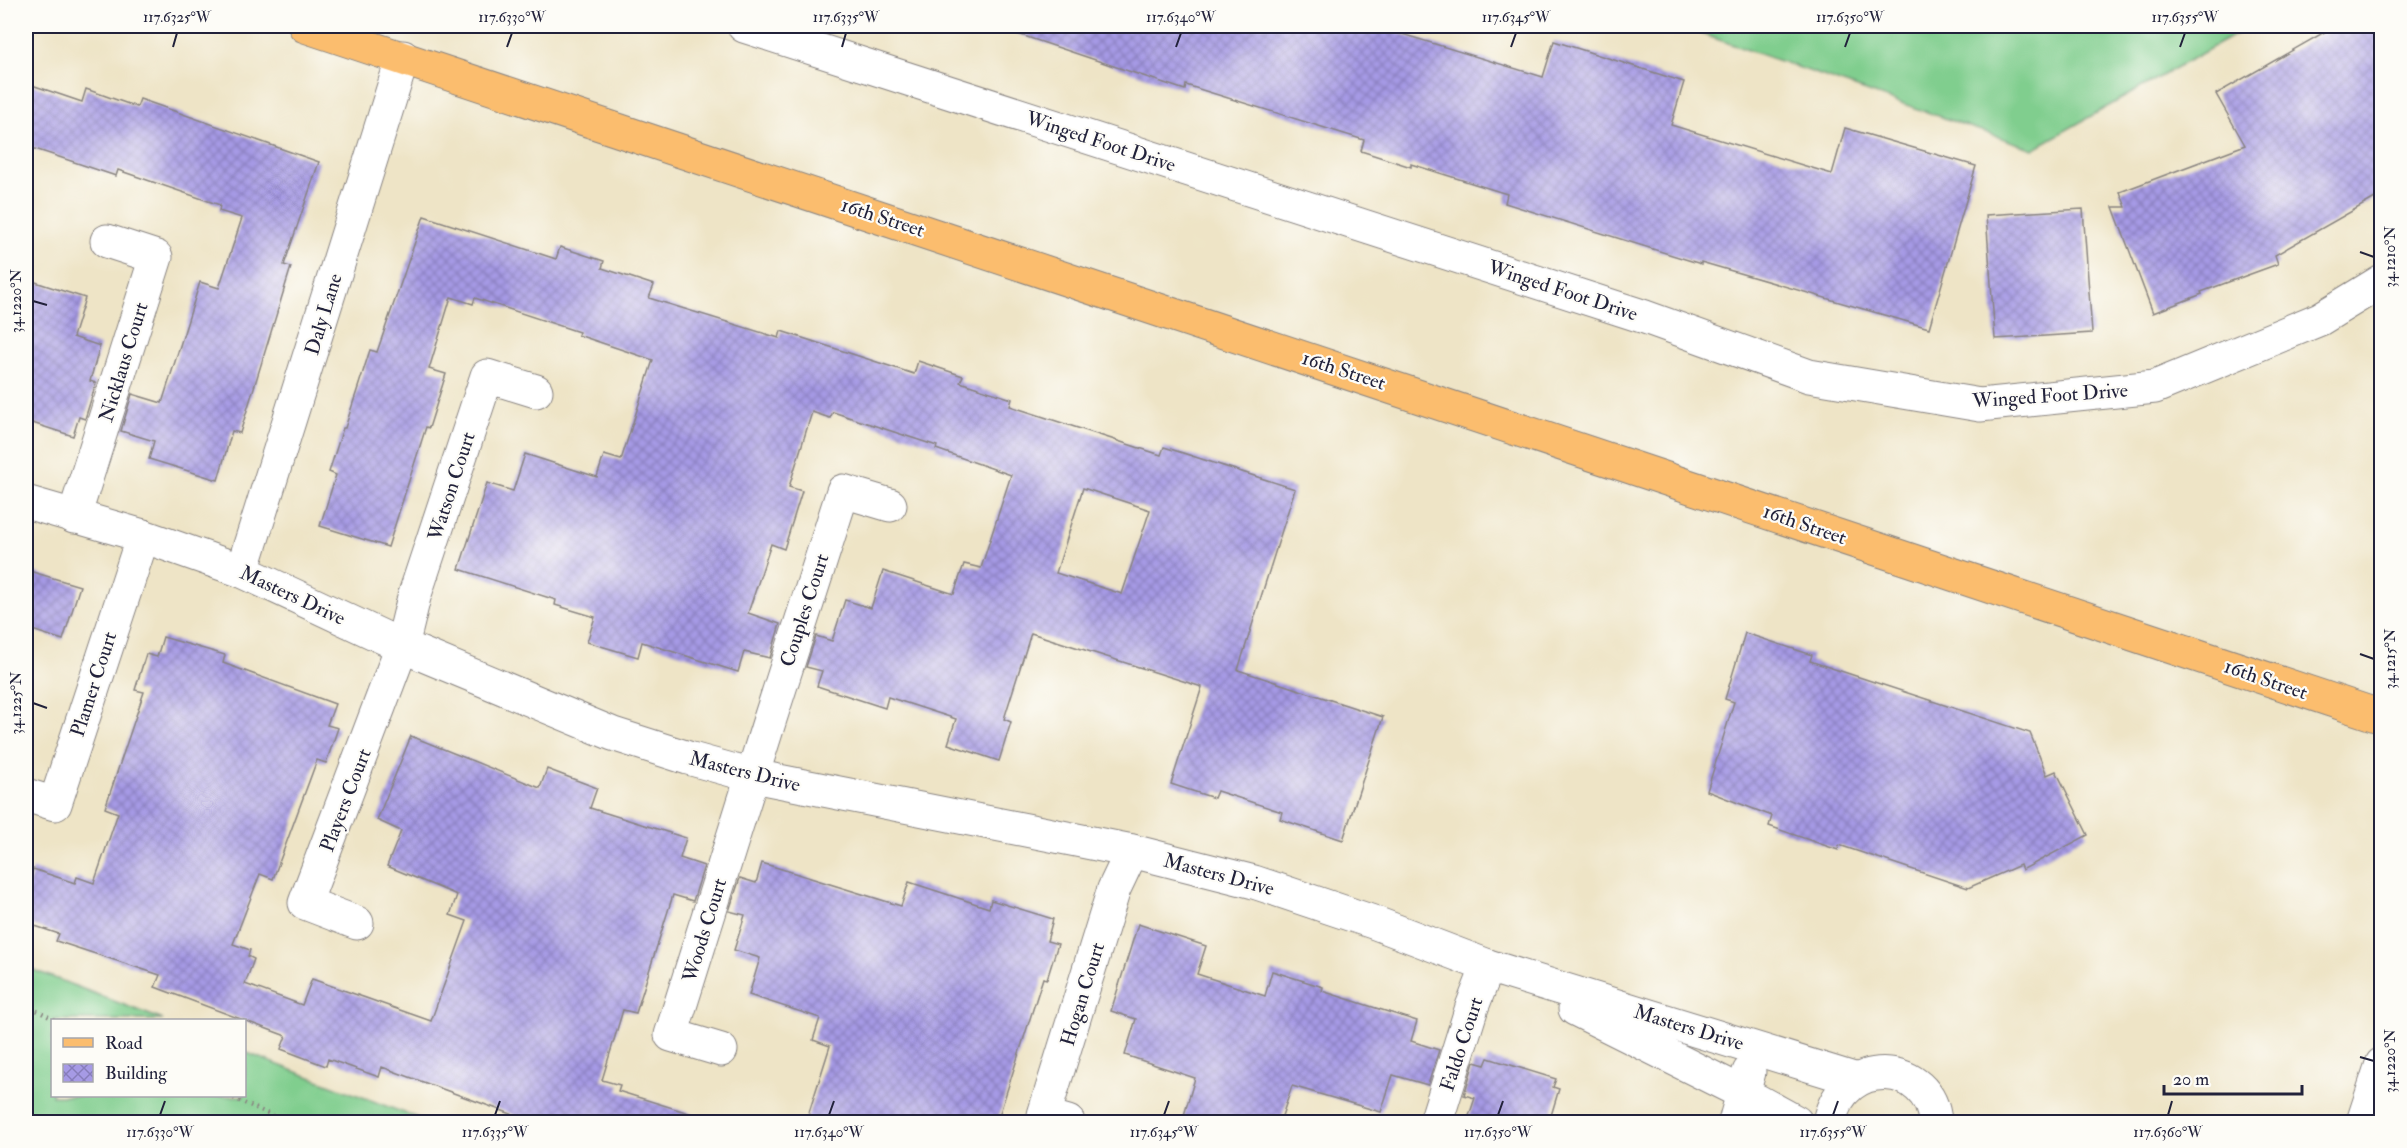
<svg xmlns="http://www.w3.org/2000/svg" width="2407" height="1148" font-family="'IM FELL Double Pica',serif">
<defs>
<pattern id="building-cross-hatch" width="8" height="8" patternUnits="userSpaceOnUse" patternTransform="scale(1.5)"><rect width="8" height="8" fill="#a69ae5"/><path d="M0 0l8 8M0 8l8-8" fill="none" stroke="#877dbb"/></pattern>
</defs>
<rect width="100%" height="100%" fill="#fdfcf7"/>
<filter id="ink" filterUnits="userSpaceOnUse"><feTurbulence type="fractalNoise" baseFrequency=".0167" numOctaves="2"/><feDisplacementMap in="SourceGraphic" scale="12" xChannelSelector="R" yChannelSelector="G"/><feConvolveMatrix kernelMatrix="1 2 1 2 8 2 1 2 1" color-interpolation-filters="sRGB"/></filter>
<filter id="wash" filterUnits="userSpaceOnUse"><feTurbulence type="fractalNoise" baseFrequency=".008" numOctaves="4" result="noise"/><feDisplacementMap in="SourceGraphic" scale="24" xChannelSelector="R" yChannelSelector="G"/><feGaussianBlur stdDeviation="1.35" result="paint"/><feColorMatrix in="noise" values="0 0 0 0 0 0 0 0 0 0 0 0 0 0 0 0 0 1.4 0 .05"/><feComposite in="paint" operator="in"/></filter>
<g filter="url(#wash)">
<rect width="100%" height="100%" fill="#eee4c6"/>
<g fill="#80ce8e" stroke="#517864" stroke-width="1.5">
<path d="M1679,26H2250L2033,149Z"/>
<path d="M26,967L163,1020H52V1096H244L245,1052L428,1122H26Z"/>
</g>
<g id="blocks">
<g fill="url(#building-cross-hatch)" fill-rule="evenodd">
<path d="M1013,26H1376L1543,77L1554,41L1684,82L1671,125L1832,174L1845,128L1976,166L1929,328L1701,262V264L1505,203L1507,194L1411,164V167L1361,151L1364,140L1186,85L1185,90L1012,32Z"/>
<path d="M2335,26H2382V194L2275,255L2278,264L2201,292L2202,294L2153,313L2113,207H2126L2120,192L2245,145L2216,94Z"/>
<path d="M26,83L82,102L86,89L137,107L140,99L319,162L284,265L291,267L240,433L232,431L218,480L149,459L154,441L121,431L132,394L162,403L200,282L219,288L242,218L219,211L220,205L118,170L116,176L26,146Z"/>
<path d="M2083,209L2092,333L1995,339L1986,215Z"/>
<path d="M424,216L556,259L560,247L604,261L602,268L654,285L649,298L779,338L781,331L914,374L918,361L963,376L960,382L1012,399L1010,406L1161,455L1164,447L1295,489L1238,670L1383,717L1343,840L1280,819L1282,812L1217,791L1214,798L1171,784L1202,687L1031,633L1004,719L1011,722L999,761L948,744L956,719L888,697L885,708L817,686L822,671L806,667L816,636L832,641L845,600L871,608L883,571L954,594L964,564L981,568L1011,475L936,449L937,446L833,412L830,418L812,412L789,487L802,491L784,549L771,544L748,613L780,624L770,658L744,652L738,672L642,642L638,657L587,642L595,617L555,605L556,600L459,569L487,483L513,491L525,454L597,477L604,455L621,460L653,360L578,335L579,332L475,298L473,304L451,297L429,369L446,374L429,428L426,427L388,547L320,526L336,475L329,472L343,428H345L370,350L377,352ZM1083,488L1150,510L1122,594L1056,573Z"/>
<path d="M26,279L85,298L73,337L100,346L90,381L96,383L85,419L79,417L73,436L26,421Z"/>
<path d="M26,570L80,586L63,640L26,628Z"/>
<path d="M1745,633L1812,655L1810,661L2030,733L2047,775L2056,771L2088,835L2022,870L2020,865L1968,888L1839,845L1838,850L1769,826L1772,816L1707,791L1734,702L1725,699Z"/>
<path d="M163,637L225,655L223,663L335,704L327,725L338,728L326,763L317,760L273,879L260,874L233,944L250,950L248,956L254,959L245,984L302,1005L312,979L431,1021L467,921L450,915L457,895L387,866L401,831L377,820L411,736L540,788L547,769L597,788L590,808L686,838L680,858L704,866L693,901L673,895L636,1013L623,1010L602,1080L620,1085L618,1091L692,1114L691,1122H533L382,1067L379,1077L328,1059L326,1066L281,1049L286,1036L155,987L160,975L56,941L59,934L26,923V892L33,869L75,883L77,877L94,883L118,813L105,808L144,692L135,690L146,654L157,657Z"/>
<path d="M762,863L901,906L909,882L989,908L991,900L1053,919L1047,941L1058,944L1047,979L1043,978L997,1122H806L830,1046L813,1040L820,1018L749,995L760,958L734,950L745,915L729,911L740,878L756,883Z"/>
<path d="M1138,924L1206,946L1197,974L1265,996L1272,971L1323,987L1322,991L1417,1021L1411,1041L1439,1050L1428,1085L1393,1075L1381,1112L1292,1086L1280,1122H1182L1195,1078L1125,1055L1136,1019L1111,1011Z"/>
<path d="M1488,1058L1556,1079L1553,1087L1559,1089L1550,1119L1543,1117L1542,1122H1467L1475,1098L1464,1095L1474,1062L1485,1065Z"/>
</g>
</g>
</g>
<g filter="url(#ink)">
<use href="#blocks" fill-opacity="0" stroke="#888380" stroke-width="1.5"/>
<g fill="none" stroke-linecap="round" stroke-linejoin="round">
<defs>
<g id="minor">
<path d="M744,26L1645,317L1809,376L1980,405L2155,387L2320,319L2382,281"/>
<path d="M26,502L143,536L242,571L402,646L613,734L688,758L753,776L1132,851L1254,882L1373,922L1488,966L1857,1080"/>
<path d="M74,517L156,257L107,241"/>
<path d="M242,571L403,57"/>
<path d="M26,795L55,804L143,536"/>
<path d="M357,923L305,903L402,646L414,597L487,376L536,391"/>
<path d="M1575,1009L1743,1093L1796,1122"/>
<path d="M721,1050L671,1035C728,853 784,672 843,491L890,505"/>
<path d="M1068,1122L1044,1115L1114,889L1132,851"/>
<path d="M1436,1122L1472,1007L1488,966"/>
<path d="M1735,1122L1749,1072"/>
<path d="M1829,1122C1844,1053 1931,1062 1935,1122"/>
<path d="M2363,1122L2382,1064"/>
</g>
<path id="major" d="M305,26L2382,717"/>
</defs>
<use href="#minor" stroke="#888380" stroke-width="35"/>
<use href="#major" stroke="#888380" stroke-width="35"/>
<g stroke="#888380" stroke-width="4" stroke-dasharray="1.5 4.5" stroke-linecap="butt">
<path d="M26,1005L55,1020"/>
<path d="M228,1096L287,1122"/>
</g>
<use href="#minor" stroke="#fff" stroke-width="33"/>
<use href="#major" stroke="#fbbd6e" stroke-width="33"/>
</g>
</g>
<path fill="none" stroke="#22223b" stroke-width="2" d="M173,47L177,33M507,47L512,33M842,47L846,33M1176,47L1181,33M1511,47L1516,33M1845,47L1850,33M2180,47L2185,33M2360,252L2374,257M33,301L47,305M2360,654L2374,659M33,703L47,708M2360,1057L2374,1061M160,1115L165,1101M495,1115L500,1101M829,1115L834,1101M1164,1115L1169,1101M1498,1115L1503,1101M1833,1115L1838,1101M2168,1115L2172,1101"/>
<g text-anchor="middle" stroke-width="4.5" stroke-linejoin="round" paint-order="stroke">
<g font-size="20" fill="#22223b" stroke="#fdfcf7">
<text transform="translate(1101 141) rotate(18)" y="7">Winged Foot Drive</text>
<text transform="translate(883 217) rotate(18)" y="7">16th Street</text>
<text transform="translate(1563 290) rotate(18)" y="7">Winged Foot Drive</text>
<text transform="translate(323 314) rotate(-73)" y="7">Daly Lane</text>
<text transform="translate(123 362) rotate(-73)" y="7">Nicklaus Court</text>
<text transform="translate(1344 370) rotate(18)" y="7">16th Street</text>
<text transform="translate(2050 395) rotate(-4)" y="7">Winged Foot Drive</text>
<text transform="translate(451 486) rotate(-72)" y="7">Watson Court</text>
<text transform="translate(1805 524) rotate(19)" y="7">16th Street</text>
<text transform="translate(293 595) rotate(25)" y="7">Masters Drive</text>
<text transform="translate(804 610) rotate(-72)" y="7">Couples Court</text>
<text transform="translate(2266 679) rotate(19)" y="7">16th Street</text>
<text transform="translate(93 684) rotate(-72)" y="7">Plamer Court</text>
<text transform="translate(745 771) rotate(14)" y="7">Masters Drive</text>
<text transform="translate(345 800) rotate(-69)" y="7">Players Court</text>
<text transform="translate(1219 874) rotate(15)" y="7">Masters Drive</text>
<text transform="translate(704 930) rotate(-73)" y="7">Woods Court</text>
<text transform="translate(1082 994) rotate(-73)" y="7">Hogan Court</text>
<text transform="translate(1689 1027) rotate(17)" y="7">Masters Drive</text>
<text transform="translate(1461 1044) rotate(-72)" y="7">Faldo Court</text>
</g>
</g>
<rect width="2407" height="1148" fill="none" stroke="#fdfcf7" stroke-width="66"/>
<rect x="51" y="1019" width="195" height="78" fill="#fdfcf7" stroke="#a5a5ac" stroke-width="1.5"/>
<rect x="63" y="1038" width="30" height="9" fill="#fbbd6e" stroke="#a5a5ac" stroke-width="1.5"/>
<text x="105" y="1049" font-size="18" fill="#22223b">Road</text>
<rect x="63" y="1064" width="30" height="18" fill="url(#building-cross-hatch)" stroke="#a5a5ac" stroke-width="1.5"/>
<text x="105" y="1079" font-size="18" fill="#22223b">Building</text>
<path d="M2164 1085v9h138v-9" fill="none" stroke="#22223b" stroke-width="3"/>
<text x="2173" y="1085" font-size="18" fill="#22223b" stroke="#fdfcf7" stroke-width="4.5" paint-order="stroke">20 m</text>
<rect x="33" y="33" width="2341" height="1082" fill="none" stroke="#22223b" stroke-width="2"/>
<g font-size="15" text-anchor="middle" fill="#22223b">
<text x="177" y="22">117.6325°W</text>
<text x="512" y="22">117.6330°W</text>
<text x="846" y="22">117.6335°W</text>
<text x="1181" y="22">117.6340°W</text>
<text x="1516" y="22">117.6345°W</text>
<text x="1850" y="22">117.6350°W</text>
<text x="2185" y="22">117.6355°W</text>
<text transform="translate(2390 257) rotate(-90)" y="5">34.1210°N</text>
<text transform="translate(16 301) rotate(-90)" y="5">34.1220°N</text>
<text transform="translate(2390 659) rotate(-90)" y="5">34.1215°N</text>
<text transform="translate(16 703) rotate(-90)" y="5">34.1225°N</text>
<text transform="translate(2390 1061) rotate(-90)" y="5">34.1220°N</text>
<text x="160" y="1137">117.6330°W</text>
<text x="495" y="1137">117.6335°W</text>
<text x="829" y="1137">117.6340°W</text>
<text x="1164" y="1137">117.6345°W</text>
<text x="1498" y="1137">117.6350°W</text>
<text x="1833" y="1137">117.6355°W</text>
<text x="2168" y="1137">117.6360°W</text>
</g>
</svg>
